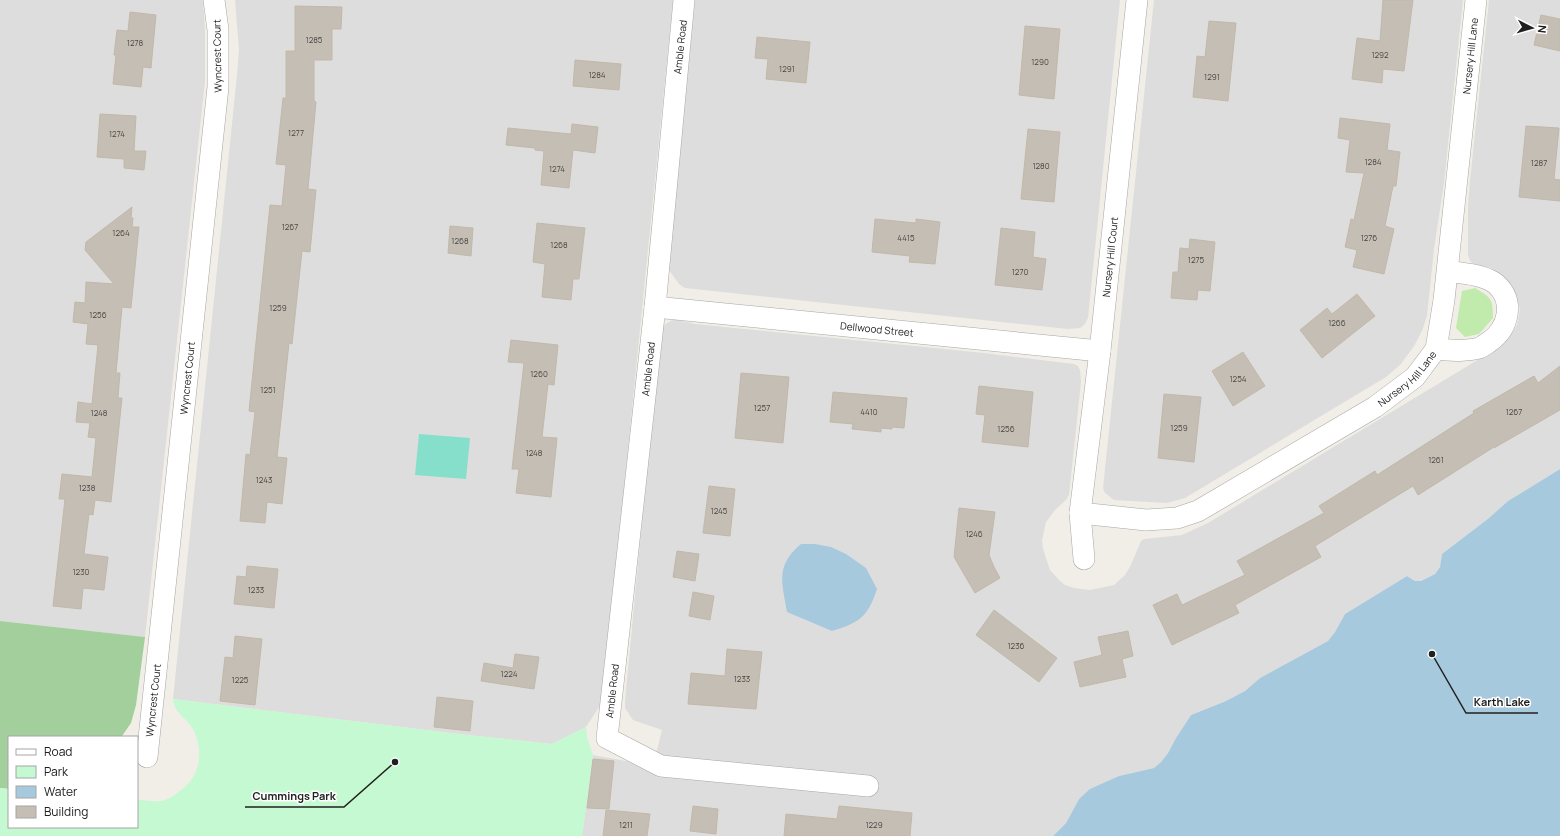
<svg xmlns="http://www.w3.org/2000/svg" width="1560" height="836" font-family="Manrope,sans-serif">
<rect width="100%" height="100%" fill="#f0eee6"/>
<g fill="#dedddd">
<path d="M0,0H203L205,31V81L145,637L0,621Z"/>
<path d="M235,0H673L623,499L601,704L586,727L552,744L467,735L173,699L237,75L239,50Z"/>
<path d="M695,0H1120L1088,318L1085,324L1080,328L1068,329L685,288L679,284L669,270L668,262Z"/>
<path d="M1154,0H1463L1444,183L1434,249L1427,316L1422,331L1414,346L1401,364L1386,377L1185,498L1167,503L1114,500L1105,493L1103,488Z"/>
<path d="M1489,0H1560V469L1508,501L1489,518L1442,554L1440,567L1435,574L1421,581H1415L1407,576L1345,614L1335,632L1328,641L1260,678L1245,691L1226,701L1191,715L1176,738L1168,753L1161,762L1154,768L1119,776L1079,799L1066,823L1053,836H582L593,755L653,766L662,730L633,720L625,708V701L660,332L664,325L674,319L695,324L984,353L1074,364L1078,366L1080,370L1081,382L1069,495L1066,500L1055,510L1046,522L1042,540L1043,549L1050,570L1059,580L1065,585L1074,588L1090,590L1114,585L1125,575L1130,567L1141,541L1144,539L1182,535L1208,523L1499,347L1513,331L1517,325L1520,309L1514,290L1504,277L1491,268L1474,264L1470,261L1468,255V207L1470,181Z"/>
</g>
<path fill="#c1eaad" d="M1475,288C1491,298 1493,298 1493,318L1479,334L1465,337L1456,328L1462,291Z"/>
<path fill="#a2cf9b" d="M0,621L145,637L136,705L131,723L122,736L120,737H9V789L0,788Z"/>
<path fill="#c4f9d1" d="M173,699L467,735L552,744L586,727L587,737L593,755L582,836H0V788L9,789V827H137V800C145,800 153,802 161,801C168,800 175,795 180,791C200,777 204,753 194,731C188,718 174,714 173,699Z"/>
<path fill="#85dfca" d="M419,434L470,438L466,479L415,475Z"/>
<g fill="#a7c9de">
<path d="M1560,469V836H1053L1066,823L1079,799L1090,789L1119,776L1154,768L1161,762L1168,753L1176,738L1191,715L1226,701L1245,691L1260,678L1328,641L1335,632L1345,614L1407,576L1415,581H1421L1435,574L1440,567L1442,554L1489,518L1508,501Z"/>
<path d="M801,544H815L831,547L846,554L866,568L877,589C868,617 859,623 832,631L787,612C782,582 775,566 801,544Z"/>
</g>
<g fill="#c5beb5" stroke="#c2b8a8">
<path d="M1383,0H1413L1404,71L1383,69L1382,83L1352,79L1357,38L1380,41Z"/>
<path d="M295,6L342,7L341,29H332V60H314V101L316,102L308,189L316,190L310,252L302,251L292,344L289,343L277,457L287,458L282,504L267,502L265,523L240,521L246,454L250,455L255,412L249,411L270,205L282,206L286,165L276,164L283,98H286V51H295Z"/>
<path d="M130,12L156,15L151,68L143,67L141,87L113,84L116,55H114L117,30L128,31Z"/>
<path d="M1541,15L1560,19V51L1534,45Z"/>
<path d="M1209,21L1236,23L1228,101L1193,97L1197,56L1205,57Z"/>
<path d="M1025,26L1060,29L1054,99L1019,95Z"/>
<path d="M757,37L810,42L806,83L766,79L768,59L755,58Z"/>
<path d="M575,60L621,64L619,90L573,86Z"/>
<path d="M100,114L136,116L134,151H146L144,170L124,168V159L97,157Z"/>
<path d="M1340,118L1390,124L1387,150L1400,152L1396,186H1393L1385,226L1394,229L1384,274L1353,267L1357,250L1345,247L1351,219L1354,220L1364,173L1346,172L1350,140L1338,138Z"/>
<path d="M572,124L598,127L595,153L573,150L569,188L541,185L544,151L535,150V148L506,145L508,128L571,134Z"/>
<path d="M1526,126L1559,128L1554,179L1560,180V201L1519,197Z"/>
<path d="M1028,129L1060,132L1054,202L1021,199Z"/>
<path d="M132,207L131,218H133L132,227H139L131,308L122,307L116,373H120L118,398H122L111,502L95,500L93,515L89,514L84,554L108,557L104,590L83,588L81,609L53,606L65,499H59L62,474L92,477L96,438L88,437L90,423L76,422L78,402L92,404L98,345L86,344L88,324L73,322L75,302L85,303L86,282L114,284L85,250L86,242Z"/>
<path d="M875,219L916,223V219L940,222L935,264L909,262L910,256L872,252Z"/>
<path d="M537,223L585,228L579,279H573L571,300L542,297L545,264L533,262Z"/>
<path d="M450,226L473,228L471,256L448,253Z"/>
<path d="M1001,228L1035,232L1033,257L1046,259L1042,290L995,285Z"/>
<path d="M1190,239L1215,242L1210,291L1198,290L1197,300L1171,298L1173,272H1178L1180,248L1189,249Z"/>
<path d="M1357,294L1375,316L1322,358L1300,330L1327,308L1332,314Z"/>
<path d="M511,340L558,345L554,385L548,384L542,437L557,438L551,497L516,493L519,469H512L524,363L508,362Z"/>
<path d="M1243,352L1265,386L1233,406L1212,371Z"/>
<path d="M1560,366V410L1494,448V447L1418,495L1413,486L1315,546L1321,557L1235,605L1239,613L1172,645L1153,605L1177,594L1182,605L1245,575L1237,561L1324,513L1319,506L1375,471L1377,475L1474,413L1473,411L1534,376L1538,383Z"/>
<path d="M741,373L789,377L783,443L735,438Z"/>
<path d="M979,386L1033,392L1028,447L982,442L985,415L976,414Z"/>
<path d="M833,392L907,398L904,428L892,427V429L881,428V432L852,429L853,424L830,422Z"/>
<path d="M1164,394L1201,397L1194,462L1158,458Z"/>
<path d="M709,486L735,489L730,536L703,533Z"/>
<path d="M959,508L995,512L989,555L994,567L1000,578L975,593L954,557Z"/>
<path d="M677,551L699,554L695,581L673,577Z"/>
<path d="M247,566L278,569L274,608L234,604L237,576L246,577Z"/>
<path d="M693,592L714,596L710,620L689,616Z"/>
<path d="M994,610L1057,658L1039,682L976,635Z"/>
<path d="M1128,631L1133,656L1122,659L1126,677L1080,687L1074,662L1102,655L1098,637Z"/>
<path d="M235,636L262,639L255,705L220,701L225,657L233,658Z"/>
<path d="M727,649L762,652L756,709L688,704L691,673L725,676Z"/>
<path d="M515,654L539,657L534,689L481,681L484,663L513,668Z"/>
<path d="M437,697L473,701L470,731L434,727Z"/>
<path d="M593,759L614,761L609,809L587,808Z"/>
<path d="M693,806L718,809L716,834L690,831Z"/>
<path d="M839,806L912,813L910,836H784L786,814L837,819Z"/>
<path d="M606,810L650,814L647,836H603Z"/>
</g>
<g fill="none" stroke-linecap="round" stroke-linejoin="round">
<defs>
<g id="minor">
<path d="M684,0L655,307L607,738L661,766L868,786"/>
<path id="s1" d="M655,307L1100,351"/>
<path d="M1436,349C1450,350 1465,352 1479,348C1482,347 1486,344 1489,342C1509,328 1515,301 1496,284C1484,274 1463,274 1448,271"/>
<path id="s2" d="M1080,513L1146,520L1177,518L1198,511L1375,407L1415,377L1436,349L1444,300L1476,0"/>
<path id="s3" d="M1084,559L1080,513L1100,351L1137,0"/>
<path id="s4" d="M147,757L218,87V30L214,0"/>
</g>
</defs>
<use href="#minor" stroke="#a7a7a7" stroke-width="22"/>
<use href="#minor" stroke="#fff" stroke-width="21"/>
</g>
<g text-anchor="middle" stroke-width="3" stroke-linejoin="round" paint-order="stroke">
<g font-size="8" fill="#494845">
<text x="314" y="43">1285</text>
<text x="135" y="46">1278</text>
<text x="1380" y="58">1292</text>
<text x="1040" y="65">1290</text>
<text x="787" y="72">1291</text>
<text x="597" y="78">1284</text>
<text x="1212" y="80">1291</text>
<text x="296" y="136">1277</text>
<text x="117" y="137">1274</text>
<text x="1373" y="165">1284</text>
<text x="1539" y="166">1287</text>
<text x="1041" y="169">1280</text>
<text x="557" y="172">1274</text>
<text x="290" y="230">1267</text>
<text x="121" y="236">1264</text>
<text x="906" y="241">4415</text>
<text x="1369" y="241">1276</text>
<text x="460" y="244">1268</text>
<text x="559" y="248">1268</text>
<text x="1196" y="263">1275</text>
<text x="1020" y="275">1270</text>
<text x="278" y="311">1259</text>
<text x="98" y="318">1256</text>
<text x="1337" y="326">1266</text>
<text x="539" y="377">1260</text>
<text x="1238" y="382">1254</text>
<text x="268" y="393">1251</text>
<text x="762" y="411">1257</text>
<text x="869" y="415">4410</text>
<text x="1514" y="415">1267</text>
<text x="99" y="416">1248</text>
<text x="1179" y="431">1259</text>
<text x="1006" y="432">1256</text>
<text x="534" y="456">1248</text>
<text x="1436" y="463">1261</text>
<text x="264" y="483">1243</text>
<text x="87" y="491">1238</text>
<text x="719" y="514">1245</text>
<text x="974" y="537">1246</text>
<text x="81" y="575">1230</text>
<text x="256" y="593">1233</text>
<text x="1016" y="649">1236</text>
<text x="509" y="677">1224</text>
<text x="742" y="682">1233</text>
<text x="240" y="683">1225</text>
<text x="626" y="828">1211</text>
<text x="874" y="828">1229</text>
</g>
<g font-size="10" fill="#202020" stroke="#fff">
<text transform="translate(680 47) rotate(-84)" y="4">Amble Road</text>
<text transform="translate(217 56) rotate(-91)" y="4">Wyncrest Court</text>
<text dy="4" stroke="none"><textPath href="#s2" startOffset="705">Nursery Hill Lane</textPath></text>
<text dy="4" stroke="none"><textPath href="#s3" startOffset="304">Nursery Hill Court</textPath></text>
<text dy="4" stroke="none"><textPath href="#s1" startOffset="223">Dellwood Street</textPath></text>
<text transform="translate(648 369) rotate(-84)" y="4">Amble Road</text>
<text dy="4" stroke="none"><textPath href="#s2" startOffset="368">Nursery Hill Lane</textPath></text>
<text dy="4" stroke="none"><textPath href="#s4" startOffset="381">Wyncrest Court</textPath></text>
<text transform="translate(612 691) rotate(-84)" y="4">Amble Road</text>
<text dy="4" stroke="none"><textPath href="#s4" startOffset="57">Wyncrest Court</textPath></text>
</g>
</g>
<path fill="none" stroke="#202020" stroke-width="1.5" d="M1432 654L1466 713H1538M395 762L344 807H245"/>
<g fill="#202020" stroke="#fff" stroke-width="1.5">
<circle cx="1432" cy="654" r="4"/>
<circle cx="395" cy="762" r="4"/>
</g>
<g font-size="11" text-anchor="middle" font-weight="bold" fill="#202020" stroke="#fff" stroke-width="3" stroke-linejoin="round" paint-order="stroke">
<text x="1502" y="706">Karth Lake</text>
<text x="294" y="800">Cummings Park</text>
</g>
<rect x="8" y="736" width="130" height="92" fill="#ffffff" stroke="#a6a6a6"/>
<rect x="16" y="749" width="20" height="6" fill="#ffffff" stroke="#a6a6a6"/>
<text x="44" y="756" font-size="12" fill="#202020">Road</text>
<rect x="16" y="766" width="20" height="12" fill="#c4f9d1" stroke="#a6a6a6"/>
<text x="44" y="776" font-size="12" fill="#202020">Park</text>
<rect x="16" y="786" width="20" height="12" fill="#a7c9de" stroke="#a6a6a6"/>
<text x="44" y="796" font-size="12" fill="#202020">Water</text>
<rect x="16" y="806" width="20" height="12" fill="#c5beb5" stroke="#a6a6a6"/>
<text x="44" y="816" font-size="12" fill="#202020">Building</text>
<g transform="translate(1532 28) rotate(96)" stroke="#ffffff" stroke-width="3" paint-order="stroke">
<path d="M0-3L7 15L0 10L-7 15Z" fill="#202020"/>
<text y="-6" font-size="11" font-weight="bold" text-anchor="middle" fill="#202020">N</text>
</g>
</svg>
